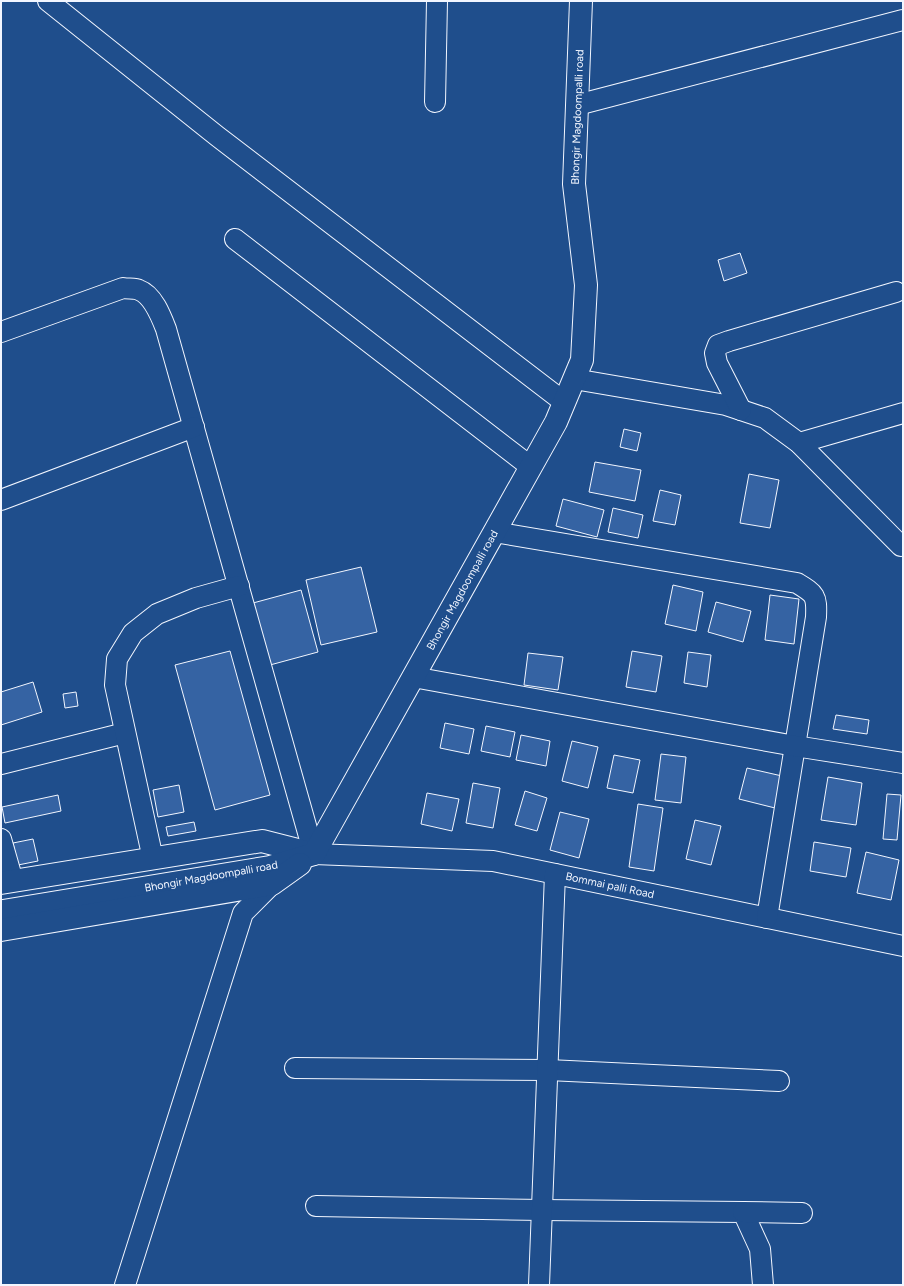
<svg xmlns="http://www.w3.org/2000/svg" width="904" height="1286" font-family="Figtree,sans-serif">
<rect width="100%" height="100%" fill="#1f4e8c"/>
<g fill="#3563a3" stroke="#f2f6ff">
<path d="M740,253L747,273L724,281L718,260Z"/>
<path d="M624,429L641,433L637,451L620,447Z"/>
<path d="M595,462L641,470L635,501L589,492Z"/>
<path d="M749,474L779,480L770,528L740,523Z"/>
<path d="M660,490L681,495L675,525L653,521Z"/>
<path d="M563,499L604,510L597,537L556,526Z"/>
<path d="M613,508L643,515L638,538L608,532Z"/>
<path d="M361,567L377,632L321,645L306,580Z"/>
<path d="M673,585L703,592L696,631L665,624Z"/>
<path d="M301,590L318,652L270,665L253,603Z"/>
<path d="M770,595L799,599L794,644L765,640Z"/>
<path d="M716,602L751,611L743,642L708,632Z"/>
<path d="M230,651L270,795L215,810L175,665Z"/>
<path d="M632,651L662,656L656,692L626,687Z"/>
<path d="M688,652L711,655L707,687L684,683Z"/>
<path d="M528,653L563,657L558,690L524,685Z"/>
<path d="M33,682L42,712L1,725V692Z"/>
<path d="M76,692L78,706L65,708L63,694Z"/>
<path d="M836,715L869,720L867,734L833,729Z"/>
<path d="M445,723L474,729L469,754L440,748Z"/>
<path d="M486,726L515,732L510,757L481,751Z"/>
<path d="M521,735L550,741L546,766L516,760Z"/>
<path d="M572,741L598,747L588,788L562,781Z"/>
<path d="M661,754L686,757L681,803L655,800Z"/>
<path d="M614,755L640,760L633,793L607,788Z"/>
<path d="M747,768L782,776L775,808L739,799Z"/>
<path d="M828,777L862,783L856,825L821,820Z"/>
<path d="M473,783L500,788L493,828L466,823Z"/>
<path d="M179,785L184,812L158,817L153,790Z"/>
<path d="M525,791L547,798L537,831L515,825Z"/>
<path d="M427,793L459,799L452,831L421,824Z"/>
<path d="M887,794L901,795L897,840L883,839Z"/>
<path d="M58,795L61,811L5,823L2,807Z"/>
<path d="M638,804L663,808L654,871L629,867Z"/>
<path d="M560,812L589,819L579,858L550,850Z"/>
<path d="M695,820L721,826L711,865L686,859Z"/>
<path d="M194,822L196,831L168,836L166,827Z"/>
<path d="M33,839L38,861L18,865L13,843Z"/>
<path d="M814,842L851,848L846,877L810,871Z"/>
<path d="M866,852L899,860L891,900L857,893Z"/>
</g>
<g fill="none" stroke-linecap="round" stroke-linejoin="round">
<defs>
<g id="minor">
<path d="M48,1L217,136L564,402"/>
<path d="M435,102L437,1"/>
<path d="M577,105L903,20"/>
<path d="M235,239L531,467"/>
<path d="M1,332L123,288C128,289 135,288 139,290C153,295 161,316 166,329L314,854L493,861L903,946"/>
<path d="M574,379L726,405L765,418L799,443L901,546"/>
<path d="M741,410L717,363L715,353L718,345L729,341L896,292"/>
<path d="M799,443L903,413"/>
<path d="M1,500L194,427"/>
<path d="M494,532L797,583C815,594 817,595 816,617L767,918"/>
<path d="M413,677L795,746L903,763"/>
<path d="M1,764L125,733"/>
<path d="M1,839L13,881"/>
<path d="M153,859L115,685L117,659L133,633L157,614L196,598L239,586"/>
<path d="M295,1068L548,1070L779,1081"/>
<path d="M316,1206L542,1210L743,1212L760,1249L763,1285"/>
<path d="M743,1212L802,1213"/>
<path d="M125,1285L243,913L272,884"/>
<path d="M539,1285L555,874"/>
</g>
<g id="tertiary">
<path d="M1,883L262,841L313,854"/>
<path d="M3,911L270,867L314,854L556,422L582,360L586,285L574,184L581,1"/>
<path d="M1,930L272,884L300,864"/>
</g>
</defs>
<use href="#minor" stroke="#f2f6ff" stroke-width="22"/>
<use href="#tertiary" stroke="#f2f6ff" stroke-width="24"/>
<use href="#minor" stroke="#1f4e8c" stroke-width="20"/>
<use href="#tertiary" stroke="#1f4e8c" stroke-width="22"/>
</g>
<g text-anchor="middle" stroke-width="3" stroke-linejoin="round" paint-order="stroke">
<g font-size="11" fill="#f2f6ff" stroke="#1f4e8c">
<text transform="translate(577 117) rotate(-88)" y="4">Bhongir Magdoompalli road</text>
<text transform="translate(462 590) rotate(-61)" y="4">Bhongir Magdoompalli road</text>
<text transform="translate(211 876) rotate(-10)" y="4">Bhongir Magdoompalli road</text>
<text transform="translate(610 885) rotate(12)" y="4">Bommai palli Road</text>
</g>
</g>
<rect width="904" height="1286" fill="none" stroke="#f2f6ff" stroke-width="4"/>
</svg>
